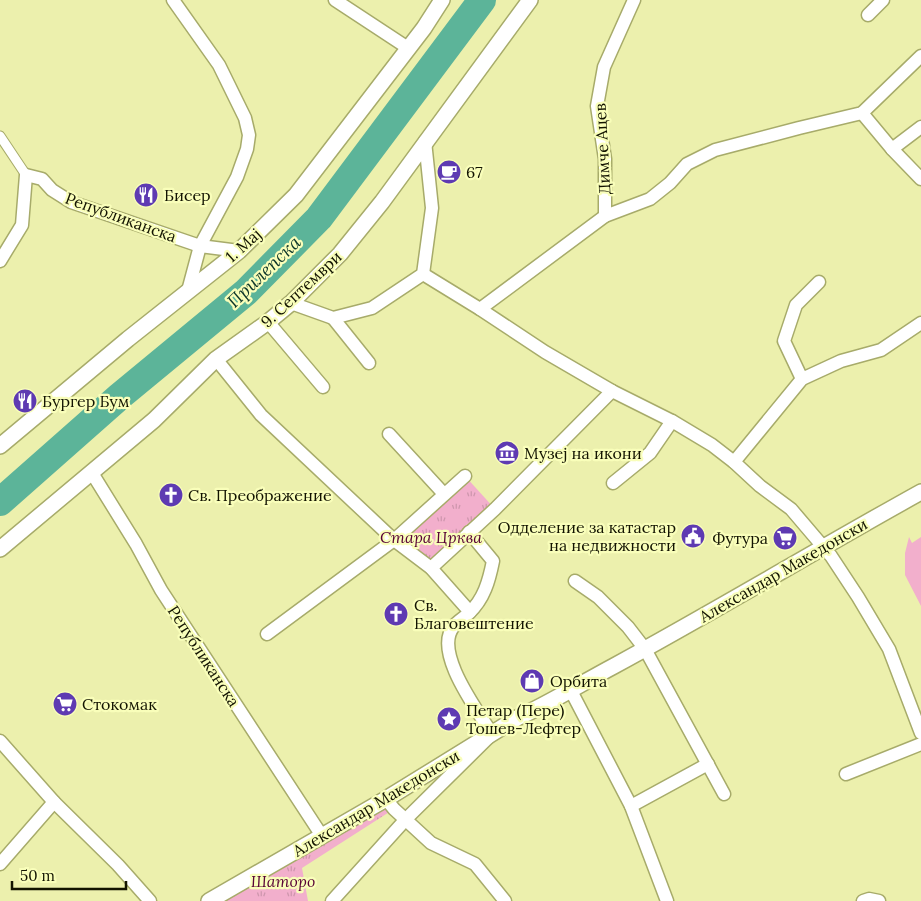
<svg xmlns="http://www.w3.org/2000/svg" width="921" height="901" font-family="Lora,serif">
<defs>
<pattern id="park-tufts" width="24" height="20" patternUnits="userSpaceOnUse" patternTransform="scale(1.25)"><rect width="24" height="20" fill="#f2afcc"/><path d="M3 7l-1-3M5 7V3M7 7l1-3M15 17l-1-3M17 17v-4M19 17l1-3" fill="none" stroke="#ce96ad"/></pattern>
</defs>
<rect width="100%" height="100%" fill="#ecf0ad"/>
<g fill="url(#park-tufts)">
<path d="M465,476L495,509L431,568L394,540Z"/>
<path d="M386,799L394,809L302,868L308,901H209Z"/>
</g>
<path fill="#f2afcc" d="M909,537L912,543L921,537V606L905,575V553Z"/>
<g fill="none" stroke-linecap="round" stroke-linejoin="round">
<path stroke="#5cb499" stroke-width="28" d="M0,502L120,396L246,292L319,218L482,0"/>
<defs>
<path id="pedestrian" d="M0,136L26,175"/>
<g id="minor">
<path d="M173,0L219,65L245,118L249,135L247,149L237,177L200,246L188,291"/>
<path d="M335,0L408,48"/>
<path d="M868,15L883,0"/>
<path d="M862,113L892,149L921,179"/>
<path d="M892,149L921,127"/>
<path d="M605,216V159L597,106L604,67L634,0"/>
<path d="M0,261L22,225L26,175L42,179L52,190L71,202L200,246L239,251"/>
<path d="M423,274L480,309L545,352L612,391L672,421L712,445L734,462L760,486L791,509L831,556L858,597L889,649L921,733"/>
<path d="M291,303L333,318L372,308L423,274L432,208L425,141"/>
<path d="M480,309L605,216L650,199L670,183L687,164L715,150L799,128L862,113L921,56"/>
<path d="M333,318L369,363"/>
<path d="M268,322L323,387"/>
<path d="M216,359L261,415L394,540L431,568L470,612"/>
<path d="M802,379L784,341L796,305L819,282"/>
<path d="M389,434L444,494"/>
<path d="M734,462L802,379L841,361L881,350L921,323"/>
<path d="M92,473L136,544L161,590L322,836"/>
<path d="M613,483L650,453L672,421"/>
<path d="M431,568L495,509L612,391"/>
<path d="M575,581L598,597L628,627L645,649L724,794"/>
<path d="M267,634L394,540L465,476"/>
<path d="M570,689L631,806L667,901"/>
<path d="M0,741L54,802L118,865L150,901"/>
<path d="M846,774L921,744"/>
<path d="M386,799L394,809L431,843L475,864L505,901"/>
<path d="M631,806L708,764"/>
<path d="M0,864L54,802"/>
<path d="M332,901L406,819L492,734C478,711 432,651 454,626C458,621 464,618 469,613C484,599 489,581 493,561L469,532"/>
<path d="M863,901L869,899L879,901"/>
</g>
<g id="tertiary">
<path d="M0,446L128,339L239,251L296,195L424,28L442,0"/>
<path d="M0,549L154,420L216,359L268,322L291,303L340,254L382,202L530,0"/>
<path d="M209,901L386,799L517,718C550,703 582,683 614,666C717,610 818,549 921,492"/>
</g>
</defs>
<use href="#pedestrian" stroke="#a7ab6a" stroke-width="11"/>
<use href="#minor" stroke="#a7ab6a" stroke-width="15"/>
<use href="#tertiary" stroke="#a7ab6a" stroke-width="18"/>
<use href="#pedestrian" stroke="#fff" stroke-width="9"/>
<use href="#minor" stroke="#fff" stroke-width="12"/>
<use href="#tertiary" stroke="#fff" stroke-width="15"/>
</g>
<defs>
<symbol id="cafe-disc" viewBox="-11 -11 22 22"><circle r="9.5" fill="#5e3ab2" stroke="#f9feba"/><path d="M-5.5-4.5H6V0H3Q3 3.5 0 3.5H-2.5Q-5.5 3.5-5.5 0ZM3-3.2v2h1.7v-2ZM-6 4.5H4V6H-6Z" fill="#fff"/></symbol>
<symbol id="restaurant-disc" viewBox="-11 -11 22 22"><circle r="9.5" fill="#5e3ab2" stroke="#f9feba"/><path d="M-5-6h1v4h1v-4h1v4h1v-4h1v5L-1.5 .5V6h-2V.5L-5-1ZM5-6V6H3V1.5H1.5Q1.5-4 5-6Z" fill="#fff"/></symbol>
<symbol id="museum-disc" viewBox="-11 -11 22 22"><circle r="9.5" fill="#5e3ab2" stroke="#f9feba"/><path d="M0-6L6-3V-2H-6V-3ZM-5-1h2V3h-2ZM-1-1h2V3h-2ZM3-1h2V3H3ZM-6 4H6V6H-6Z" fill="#fff"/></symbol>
<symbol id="church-disc" viewBox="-11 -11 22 22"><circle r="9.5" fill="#5e3ab2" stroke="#f9feba"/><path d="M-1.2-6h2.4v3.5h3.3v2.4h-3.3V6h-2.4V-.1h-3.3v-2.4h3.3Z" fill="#fff"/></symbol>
<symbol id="civic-disc" viewBox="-11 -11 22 22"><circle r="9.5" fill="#5e3ab2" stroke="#f9feba"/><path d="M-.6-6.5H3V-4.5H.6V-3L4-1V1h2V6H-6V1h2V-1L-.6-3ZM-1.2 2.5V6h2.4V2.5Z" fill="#fff"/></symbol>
<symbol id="supermarket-disc" viewBox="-11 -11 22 22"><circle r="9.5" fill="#5e3ab2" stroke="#f9feba"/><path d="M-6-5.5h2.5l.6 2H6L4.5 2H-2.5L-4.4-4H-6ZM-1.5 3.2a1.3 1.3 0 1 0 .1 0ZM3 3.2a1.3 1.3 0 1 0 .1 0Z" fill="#fff"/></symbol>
<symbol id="shop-disc" viewBox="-11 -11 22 22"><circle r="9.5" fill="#5e3ab2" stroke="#f9feba"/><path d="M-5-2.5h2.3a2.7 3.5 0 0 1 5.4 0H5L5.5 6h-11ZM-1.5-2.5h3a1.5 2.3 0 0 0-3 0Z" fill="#fff"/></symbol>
<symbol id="sight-disc" viewBox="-11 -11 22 22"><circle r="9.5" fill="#5e3ab2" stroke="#f9feba"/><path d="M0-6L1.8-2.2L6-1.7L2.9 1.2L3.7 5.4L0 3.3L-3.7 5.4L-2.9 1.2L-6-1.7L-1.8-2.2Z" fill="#fff"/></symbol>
</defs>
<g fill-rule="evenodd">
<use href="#cafe-disc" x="435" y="158" width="28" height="28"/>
<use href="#restaurant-disc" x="132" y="181" width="28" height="28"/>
<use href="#restaurant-disc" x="11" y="387" width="28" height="28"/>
<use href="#museum-disc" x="493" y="439" width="28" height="28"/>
<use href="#church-disc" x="157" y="481" width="28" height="28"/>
<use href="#civic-disc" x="679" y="522" width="28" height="28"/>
<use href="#supermarket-disc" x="771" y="524" width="28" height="28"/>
<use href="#church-disc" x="382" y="600" width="28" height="28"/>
<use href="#shop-disc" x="518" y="667" width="28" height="28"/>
<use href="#supermarket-disc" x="51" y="690" width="28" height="28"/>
<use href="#sight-disc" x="435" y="705" width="28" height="28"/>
</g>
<g text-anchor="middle" stroke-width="4.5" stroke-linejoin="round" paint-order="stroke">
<g font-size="16" fill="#121300" stroke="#f9feba">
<text transform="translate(602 149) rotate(-93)" y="6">Димче Ацев</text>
<text transform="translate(121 217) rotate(20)" y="6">Републиканска</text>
<text transform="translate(243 245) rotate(-42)" y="6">1. Мај</text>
<text transform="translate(301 289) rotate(-43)" y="6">9. Септември</text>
<text transform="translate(783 570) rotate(-30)" y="6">Александар Македонски</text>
<text transform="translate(204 656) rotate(57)" y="6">Републиканска</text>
<text transform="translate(376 803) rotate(-31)" y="6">Александар Македонски</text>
</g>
<g font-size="16" fill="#121300" stroke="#f9feba" text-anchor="start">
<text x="466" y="178">67</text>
<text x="164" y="201">Бисер</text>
<text x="42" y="407">Бургер Бум</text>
<text x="524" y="459">Музеј на икони</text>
<text x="188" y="501">Св. Преображение</text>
<text x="676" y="533" text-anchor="end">Одделение за катастар<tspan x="676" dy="18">на недвижности</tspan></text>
<text x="768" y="544" text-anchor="end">Футура</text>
<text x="414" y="611">Св.<tspan x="414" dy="18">Благовештение</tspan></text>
<text x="550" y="687">Орбита</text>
<text x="82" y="710">Стокомак</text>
<text x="466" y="716">Петар (Пере)<tspan x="466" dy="18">Тошев-Лефтер</tspan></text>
</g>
<g font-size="16" font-style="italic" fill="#580236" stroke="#f9feba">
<text x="431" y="543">Стара Црква</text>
<text x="283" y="887">Шаторо</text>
</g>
<g font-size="18" font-style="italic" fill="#0b3529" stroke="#f9feba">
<text transform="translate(264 272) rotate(-44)" y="6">Прилепска</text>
</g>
</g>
<path d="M12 881v8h114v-8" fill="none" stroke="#121300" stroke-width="2.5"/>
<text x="20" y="881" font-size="15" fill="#121300" stroke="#f9feba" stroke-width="4" paint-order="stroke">50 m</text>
</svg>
